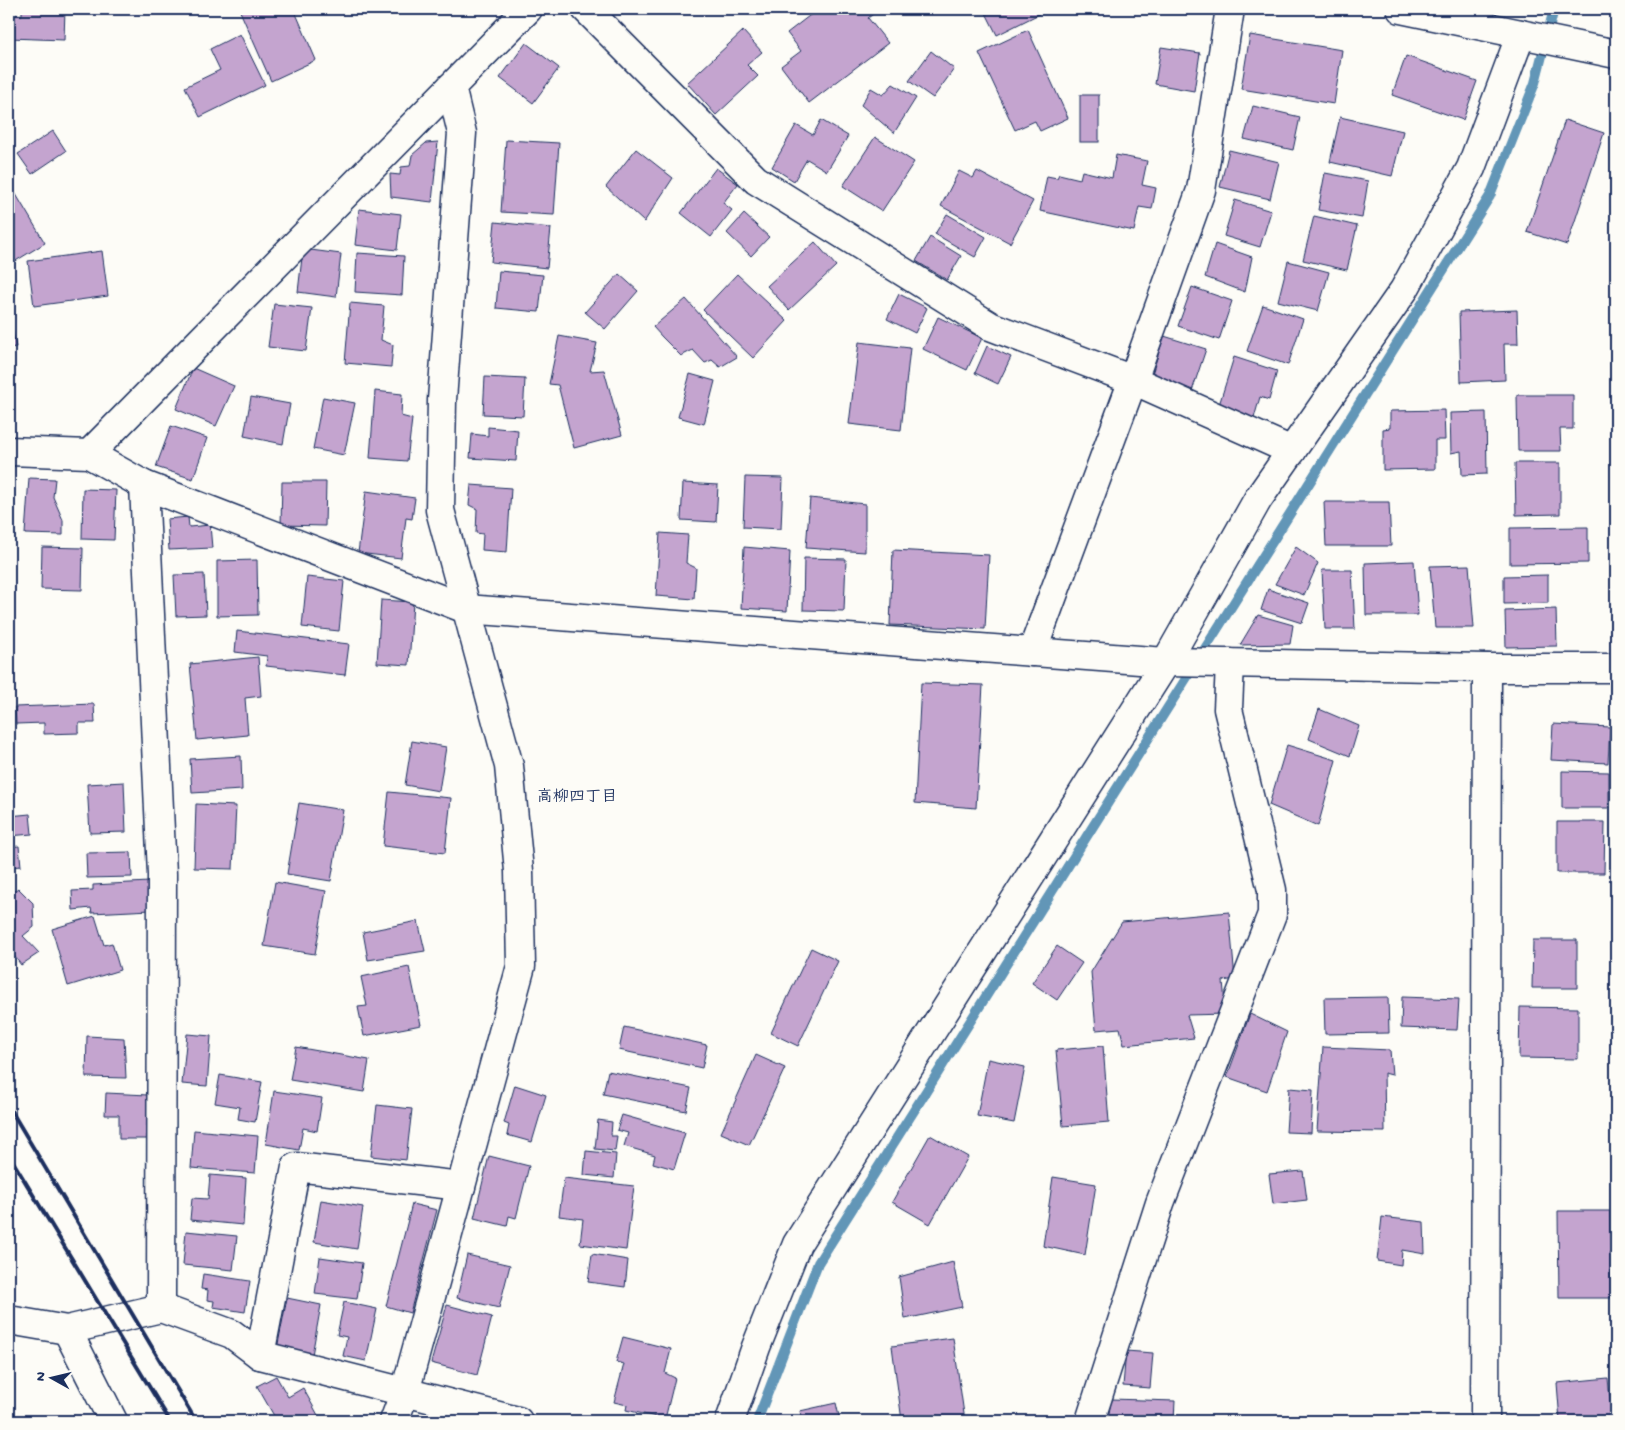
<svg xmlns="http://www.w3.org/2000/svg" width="1625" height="1430" font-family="'Gochi Hand','Klee One',sans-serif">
<rect width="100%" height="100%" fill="#fdfcf7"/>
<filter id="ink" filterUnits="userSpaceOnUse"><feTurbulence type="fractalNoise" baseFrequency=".02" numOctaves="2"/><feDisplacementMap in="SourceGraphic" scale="10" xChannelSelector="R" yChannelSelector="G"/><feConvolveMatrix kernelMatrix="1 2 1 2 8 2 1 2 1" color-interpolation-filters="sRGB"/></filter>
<g filter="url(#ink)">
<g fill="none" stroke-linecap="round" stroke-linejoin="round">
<path stroke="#6296b7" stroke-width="10" d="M757,1421L818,1263L1490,196L1535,83L1554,9"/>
</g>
<g fill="#c4a4cf" stroke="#1b2f5e">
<path d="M22,9H65L64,40L9,38V15H22Z"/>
<path d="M239,9H294L316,60L271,81Z"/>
<path d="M772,9H789L780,17Z"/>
<path d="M818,9H877L878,10L868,18L888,43L809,103L781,66L801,51L787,33Z"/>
<path d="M984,9H1037L1039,14L997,35Z"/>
<path d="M1028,30L1068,118L1040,131L1035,121L1015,130L979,53Z"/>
<path d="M743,31L762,52L747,65L758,76L716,115L687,83Z"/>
<path d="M240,34L265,85L200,117L185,87L220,70L210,49Z"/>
<path d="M1250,35L1342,50L1334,104L1241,89Z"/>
<path d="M526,43L559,68L533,103L500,78Z"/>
<path d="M1161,47L1200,53L1194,91L1155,84Z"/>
<path d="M931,51L954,69L933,98L909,81Z"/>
<path d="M1406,56L1477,81L1463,120L1392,95Z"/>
<path d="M893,84L916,98L894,133L861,105L871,88L883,95Z"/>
<rect x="1080" y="95" width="19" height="47"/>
<path d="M1253,106L1300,117L1293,150L1244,139Z"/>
<path d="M1340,117L1403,131L1392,176L1330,162Z"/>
<path d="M821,120L848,136L827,171L807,159L794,181L772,167L796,125L813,135Z"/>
<path d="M1565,120L1604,133L1567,245L1527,232Z"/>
<path d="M53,131L66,151L32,174L18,154Z"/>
<path d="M875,137L914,162L882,211L843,186Z"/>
<path d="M506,140L559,143L554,215L501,212Z"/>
<path d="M438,142L432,202L391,197L390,174L400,175L401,167L410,166L412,155L426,143Z"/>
<path d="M636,149L673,178L644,222L606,187Z"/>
<path d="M1229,150L1279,162L1270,199L1220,187Z"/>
<path d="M1116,155L1147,161L1142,185L1156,188L1152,209L1139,207L1134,231L1040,211L1047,176L1057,178L1059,174L1080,179L1082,171L1112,178Z"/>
<path d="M716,168L738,184L723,203L732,210L711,237L681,213Z"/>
<path d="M959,171L973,178L977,171L1033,201L1010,243L941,206Z"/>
<path d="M1325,173L1368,181L1362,218L1318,210Z"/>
<path d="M11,186L45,243L9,265V187Z"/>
<path d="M1235,200L1271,211L1260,247L1224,236Z"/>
<path d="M359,209L401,214L397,250L355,245Z"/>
<path d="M744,214L769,237L751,256L727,233Z"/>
<path d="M947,214L986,237L975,257L935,234Z"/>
<path d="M1314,216L1357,226L1347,270L1303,260Z"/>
<path d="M495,222L551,228L547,268L491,262Z"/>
<path d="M930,237L961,256L947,280L916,261Z"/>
<path d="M815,242L836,266L789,310L767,286Z"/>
<path d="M1215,244L1252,257L1245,292L1205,277Z"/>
<path d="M303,249L341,254L336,297L298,292Z"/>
<path d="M102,251L108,296L34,306L28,261Z"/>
<path d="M357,253L404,256L402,295L355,292Z"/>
<path d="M1288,261L1329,272L1318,311L1278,301Z"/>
<path d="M499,271L543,275L539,312L496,308Z"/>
<path d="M619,274L638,291L605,329L585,312Z"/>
<path d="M737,274L787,321L753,358L703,310Z"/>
<path d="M1192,287L1232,301L1219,340L1178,326Z"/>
<path d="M899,294L927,308L915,333L887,319Z"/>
<path d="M686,299L737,357L720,367L712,360L705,363L693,350L681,356L662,337L653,327Z"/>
<path d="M350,303L384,306L381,340L393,345L391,367L345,363Z"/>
<path d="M274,304L312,308L306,351L268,347Z"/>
<path d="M1263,305L1303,319L1288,365L1247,351Z"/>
<path d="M1517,310L1518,344H1504L1505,380L1461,382L1459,312Z"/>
<path d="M9,312L16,347L9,348Z"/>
<path d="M938,317L982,338L967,370L923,349Z"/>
<path d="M559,336L597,343L590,371L604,370L622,435L574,448L558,385L549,384Z"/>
<path d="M1164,336L1206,349L1192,391L1151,377Z"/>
<path d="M859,342L910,348L901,430L849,424Z"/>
<path d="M987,346L1011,357L998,384L975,373Z"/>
<path d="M1234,357L1277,371L1269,400L1260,397L1254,418L1219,405Z"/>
<path d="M193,368L234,386L216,426L176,409Z"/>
<path d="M690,374L715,381L704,424L678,417Z"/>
<path d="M485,377L525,379L523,416L483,414Z"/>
<path d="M375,391L402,394L401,416L412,419L407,461L370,458Z"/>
<path d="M1517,395H1573V429H1560L1561,451H1518Z"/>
<path d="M251,397L290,404L283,444L244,436Z"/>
<path d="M323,397L355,403L344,455L313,449Z"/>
<path d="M1444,410L1445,440H1435V469L1383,470V429L1390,428V411Z"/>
<path d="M1486,412L1487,474L1462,475L1461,451L1451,453L1450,413Z"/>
<path d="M171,426L207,438L193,479L156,467Z"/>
<path d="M488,427L518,430L516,461L470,458L472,434L488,436Z"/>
<path d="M1515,463H1560V514L1516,515Z"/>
<path d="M745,477L783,478L781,529L743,527Z"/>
<path d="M29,478L55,479L53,497L63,520V535L25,534Z"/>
<path d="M282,482H326L325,526L281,525Z"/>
<path d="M683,483L718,485L716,522L681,520Z"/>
<path d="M471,485L511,488L507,552L482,550L483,534L476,533L477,509L469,505Z"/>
<path d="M83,489L116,490L114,540L82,539Z"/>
<path d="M366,491L415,498L412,519L406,518L401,558L358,553Z"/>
<path d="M810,498L865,504V552L806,548Z"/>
<path d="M1324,502H1389L1391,546H1326Z"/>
<path d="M188,517L189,527L210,525L212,548L169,550L167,519Z"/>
<path d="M1588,527V563L1510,564V528Z"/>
<path d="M660,533L688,535L686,563L696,568L694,599L656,596Z"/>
<path d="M42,547L83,548L82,590L41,589Z"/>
<path d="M744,547L790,551L787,611L741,608Z"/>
<path d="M1296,547L1318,563L1304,595L1275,584Z"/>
<path d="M893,550L989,555L985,629L890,625Z"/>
<path d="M804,558L846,559L844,611L803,610Z"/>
<path d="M257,560L258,615L217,616V561Z"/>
<path d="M1414,561L1418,615H1366L1365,563Z"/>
<path d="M1469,565L1474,628H1435L1430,566Z"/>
<path d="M1322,570H1352L1355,629H1325Z"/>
<path d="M204,574L206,615L176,616L174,575Z"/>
<path d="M1548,575V603L1504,604V576Z"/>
<path d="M307,577L344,581L339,631L302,627Z"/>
<path d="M1268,589L1309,603L1302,623L1261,610Z"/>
<path d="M381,600L413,602L409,665L377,663Z"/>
<path d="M1556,609L1557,646L1506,647L1505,611Z"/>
<path d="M1258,615L1293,625L1290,644L1240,645Z"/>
<path d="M237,631L349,644L345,675L266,666L267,656L235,652Z"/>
<path d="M258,657L261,696L245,698L248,735L197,740L190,664Z"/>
<path d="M921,683L983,685L976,808L915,803Z"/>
<path d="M94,704L95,723H79V733L44,734V723L16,724L15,707Z"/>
<path d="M1319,709L1359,726L1350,756L1309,739Z"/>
<path d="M1553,724L1610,727L1608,763L1551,760Z"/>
<path d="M412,741L446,747L439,791L405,785Z"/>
<path d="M1287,745L1336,760L1318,826L1269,805Z"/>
<path d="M241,756L242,790L192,793L190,759Z"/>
<path d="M1562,771L1609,772V808H1562Z"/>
<path d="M124,782L126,832L90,833L87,784Z"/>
<path d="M389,792L451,798L445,853L383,846Z"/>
<path d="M299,803L343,810L331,881L287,874Z"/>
<path d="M196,804L236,806L233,869L194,868Z"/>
<path d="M9,812V816L30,814L32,834L9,836Z"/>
<path d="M1557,822H1605L1604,873H1557Z"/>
<path d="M19,846L21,866L9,867V847Z"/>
<path d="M131,852L132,877L87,878L86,853Z"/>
<path d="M149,882L151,910L92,913L91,908L73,910L72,891L93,890V885Z"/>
<path d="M275,882L326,891L315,954L264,946Z"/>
<path d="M18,888L33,903L34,927L23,936L39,953L21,965L9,949V895Z"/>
<path d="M1229,912L1235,979L1223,981L1226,1014L1187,1015L1194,1038L1124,1045L1120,1028L1096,1030L1091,972L1122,922Z"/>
<path d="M95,916L104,945L112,943L120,970L68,986L52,929Z"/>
<path d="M418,921L425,951L368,960L363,932Z"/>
<path d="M1533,940H1577V988H1532Z"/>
<path d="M1057,946L1082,963L1057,1000L1032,983Z"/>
<path d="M811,948L838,961L798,1046L771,1033Z"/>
<path d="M409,967L421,1025L364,1036L358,1007L367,1006L361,977Z"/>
<path d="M1388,997L1389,1033L1325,1034L1324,998Z"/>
<path d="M1402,997L1459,999L1457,1030L1401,1028Z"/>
<path d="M1520,1007L1578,1008V1059L1519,1058Z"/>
<path d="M1250,1014L1287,1032L1267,1091L1227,1077Z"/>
<path d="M624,1027L707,1045L702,1068L619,1050Z"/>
<path d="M187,1034L211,1036L207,1086L182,1084Z"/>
<path d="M87,1036L124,1038L126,1078L86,1077Z"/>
<path d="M1103,1046L1109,1122L1063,1126L1056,1050Z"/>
<path d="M296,1047L369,1060L364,1092L290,1080Z"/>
<path d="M1323,1047L1390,1050L1392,1075L1384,1073L1385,1132L1317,1131Z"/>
<path d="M756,1055L785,1068L749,1145L721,1133Z"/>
<path d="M988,1059L1025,1067L1014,1123L977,1116Z"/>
<path d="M608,1071L691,1088L686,1111L603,1094Z"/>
<path d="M220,1075L262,1082L255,1122L238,1119L240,1107L215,1103Z"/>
<path d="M515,1085L546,1095L532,1142L507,1135L509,1125L504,1123Z"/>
<path d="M1289,1088L1313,1090L1311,1133L1286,1132Z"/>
<path d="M274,1091L322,1098L317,1131L303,1128L299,1150L266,1144Z"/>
<path d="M106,1093L148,1095L147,1139H119V1115H105Z"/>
<path d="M377,1105L412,1109L406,1160L371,1156Z"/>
<path d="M622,1115L685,1133L674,1169L653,1163L655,1155L624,1146L628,1133L617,1130Z"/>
<path d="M598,1120L612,1122L611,1136H617L615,1151L595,1149Z"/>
<path d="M194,1130L258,1136L255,1173L191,1168Z"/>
<path d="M930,1135L968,1157L930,1224L892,1202Z"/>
<path d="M586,1151L616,1154L614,1178L584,1175Z"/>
<path d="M489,1156L529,1166L516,1218L509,1216L507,1226L474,1218Z"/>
<path d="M1303,1171L1307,1200L1273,1204L1269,1174Z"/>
<path d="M210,1175L246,1178L243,1225L190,1220L192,1198L208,1199Z"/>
<path d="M1053,1177L1096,1184L1085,1255L1043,1246Z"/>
<path d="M564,1178L634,1186L626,1250L580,1244L583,1219L559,1216Z"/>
<path d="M321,1200L363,1207L357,1249L314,1242Z"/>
<path d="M412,1204L437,1210L410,1313L386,1306Z"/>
<path d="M1558,1211H1610L1611,1298H1559Z"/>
<path d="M1382,1217L1424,1222L1425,1254L1402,1250L1401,1265L1377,1261Z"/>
<path d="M186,1231L237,1236L233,1270L183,1265Z"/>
<path d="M592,1254L628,1260L625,1287L588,1282Z"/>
<path d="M467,1255L510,1265L499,1308L457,1298Z"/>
<path d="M320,1257L362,1263L357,1299L315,1294Z"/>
<path d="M953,1262L962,1307L905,1319L899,1277Z"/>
<path d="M203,1274L250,1281L245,1312L213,1307L214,1301L207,1300L208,1290L201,1289Z"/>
<path d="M287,1298L321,1305L312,1355L277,1349Z"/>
<path d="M344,1302L377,1309L366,1361L343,1356L347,1337L337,1335Z"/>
<path d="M447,1305L492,1317L477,1375L431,1363Z"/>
<path d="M623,1337L671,1349L665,1373L675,1378L665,1419L626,1410L627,1405L614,1402L624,1364L616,1362Z"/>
<path d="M953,1338L965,1421H902L892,1346Z"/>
<path d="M1126,1351L1153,1353L1150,1388L1123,1386Z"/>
<path d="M276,1376L288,1397L303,1388L319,1417L311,1421H277L257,1386Z"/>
<path d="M1608,1378L1612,1421H1560L1557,1383Z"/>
<path d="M1111,1399L1175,1401L1174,1421H1108Z"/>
<path d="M836,1403L840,1421H802L800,1411Z"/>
</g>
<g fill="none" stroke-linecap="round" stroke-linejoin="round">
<defs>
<g id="street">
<path d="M586,9L756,180L990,326L1133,380L1292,451"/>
<path d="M9,451L89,454L144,485L466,609L1166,662L1487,668H1616"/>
<path d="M89,454L528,9"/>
<path d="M144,485L162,874L161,1308"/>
<path d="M1032,652L1133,380L1201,190L1230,9"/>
<path d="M9,1320L67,1330L161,1308L232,1334L260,1355L518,1421"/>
<path d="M67,1330L113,1421"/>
<path d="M260,1355L296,1167L461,1186"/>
<path d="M394,1421L405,1392L521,966L519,871L509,766L440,510L442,400L462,133L451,87"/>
<path d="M730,1421L756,1347L797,1244L1166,662L1258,499L1404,290L1471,168L1521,34"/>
<path d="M1090,1421L1160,1203L1272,914V890L1228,709L1230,663"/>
<path d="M1485,1421L1487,668"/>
</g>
<path id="secondary" d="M1401,9L1616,54"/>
</defs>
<use href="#street" stroke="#1b2f5e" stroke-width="31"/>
<use href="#secondary" stroke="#1b2f5e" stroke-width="31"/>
<use href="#street" stroke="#fdfcf7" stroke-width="28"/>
<use href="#secondary" stroke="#fdfcf7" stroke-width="28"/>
<g stroke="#1b2f5e" stroke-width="4">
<path d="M9,1107L196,1421"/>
<path d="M9,1155L170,1421"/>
</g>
</g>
</g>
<g text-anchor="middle" stroke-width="4.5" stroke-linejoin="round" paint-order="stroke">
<g font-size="16" font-weight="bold" fill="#1b2f5e" stroke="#fdfcf7">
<text x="577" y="801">高柳四丁目</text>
</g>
</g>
<rect width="1625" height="1430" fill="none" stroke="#fdfcf7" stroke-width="30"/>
<rect x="15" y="15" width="1595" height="1400" fill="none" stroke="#1b2f5e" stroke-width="2" filter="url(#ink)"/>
<g transform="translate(52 1378) rotate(278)" stroke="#fdfcf7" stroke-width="4" paint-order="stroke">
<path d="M0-4L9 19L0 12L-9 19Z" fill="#1b2f5e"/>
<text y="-8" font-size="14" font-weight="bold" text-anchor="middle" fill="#1b2f5e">N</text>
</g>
</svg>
